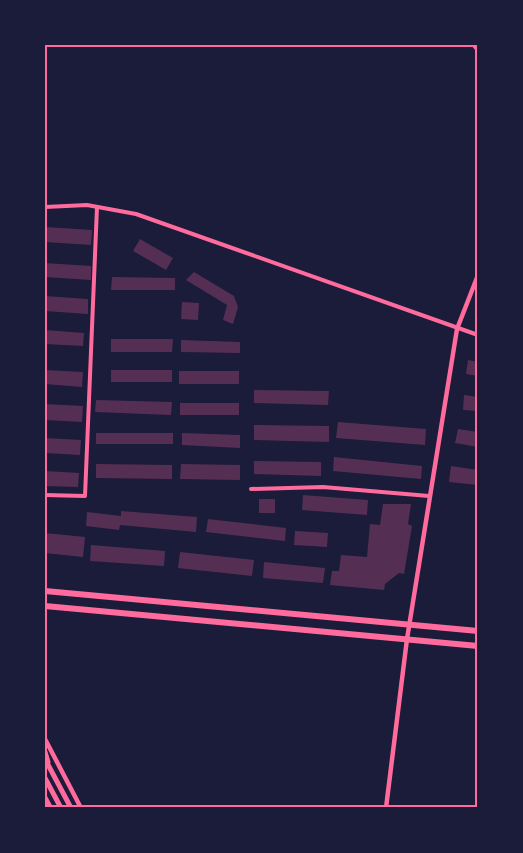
<svg xmlns="http://www.w3.org/2000/svg" width="523" height="853" font-family="Quicksand,sans-serif">
<rect width="100%" height="100%" fill="#1b1b3a"/>
<g fill="#542f53">
<path d="M45,227L92,230L91,245L45,242Z"/>
<path d="M140,239L173,258L166,270L133,251Z"/>
<path d="M45,263L91,266V280L45,277Z"/>
<path d="M194,272L234,296L238,307L233,324L223,320L227,305L186,280Z"/>
<path d="M112,277L175,278V290H111Z"/>
<path d="M45,296L88,299V314L45,311Z"/>
<path d="M182,302L199,303L198,320L181,319Z"/>
<path d="M45,330L84,333L83,346L45,344Z"/>
<path d="M111,339H173L172,352H111Z"/>
<path d="M181,340L240,342V353L181,352Z"/>
<path d="M468,360L478,362V376L466,374Z"/>
<path d="M45,370L83,372L82,387L45,384Z"/>
<rect x="111" y="370" width="61" height="12"/>
<rect x="179" y="371" width="60" height="13"/>
<path d="M254,390L329,391L328,405L254,403Z"/>
<path d="M464,395L478,397V411L463,410Z"/>
<path d="M96,400L172,402L171,415L95,412Z"/>
<rect x="180" y="403" width="59" height="12"/>
<path d="M45,404L83,406L82,422L45,420Z"/>
<path d="M338,422L426,429L425,445L336,438Z"/>
<path d="M254,425L329,426V442L254,440Z"/>
<path d="M458,429L478,432V447L455,443Z"/>
<rect x="96" y="433" width="77" height="11"/>
<path d="M182,433L240,435V448L182,445Z"/>
<path d="M45,438L81,440L80,455L45,453Z"/>
<path d="M334,457L422,466L421,479L333,471Z"/>
<path d="M254,461L321,462V476L254,474Z"/>
<path d="M96,464L172,465V479L96,478Z"/>
<path d="M181,464L240,465V480L180,479Z"/>
<path d="M451,466L478,470V485L449,482Z"/>
<path d="M45,471L79,473L78,487L45,486Z"/>
<path d="M303,495L368,500L367,515L302,510Z"/>
<rect x="259" y="499" width="16" height="14"/>
<path d="M383,504H411L408,524L412,526L404,574L399,573L385,584L384,590L330,585L332,571H339L341,555L367,557L370,524L380,525Z"/>
<path d="M121,511L197,517L196,532L120,525L119,530L86,526L87,512L121,516Z"/>
<path d="M208,519L286,528L285,541L206,532Z"/>
<path d="M295,531L328,533L327,547L294,545Z"/>
<path d="M45,533L85,537L83,557L45,553Z"/>
<path d="M91,545L165,551L164,566L90,561Z"/>
<path d="M180,552L254,560L252,576L178,568Z"/>
<path d="M264,562L325,568L323,583L263,578Z"/>
</g>
<g fill="none" stroke-linecap="round" stroke-linejoin="round">
<g stroke="#ff6b9d" stroke-width="4">
<path d="M45,207L87,205L136,214L478,335"/>
<path d="M251,489L323,487L429,496"/>
<path d="M45,495L85,496L97,207"/>
</g>
<g stroke="#ff6b9d" stroke-width="4.5">
<path d="M474,45L478,50"/>
<path d="M45,739L81,808"/>
<path d="M45,797L51,808"/>
<path d="M386,808L407,639L457,329L478,275"/>
</g>
<g stroke="#ff6b9d" stroke-width="5">
<path d="M45,752L48,762"/>
<path d="M45,759L71,808"/>
<path d="M45,778L61,808"/>
</g>
<g stroke="#ff6b9d" stroke-width="6">
<path d="M45,591L478,631"/>
<path d="M45,606L478,646"/>
</g>
</g>
<rect width="523" height="853" fill="none" stroke="#1b1b3a" stroke-width="93"/>
<rect x="46" y="46" width="430" height="760" fill="none" stroke="#ff6b9d" stroke-width="2"/>
</svg>
